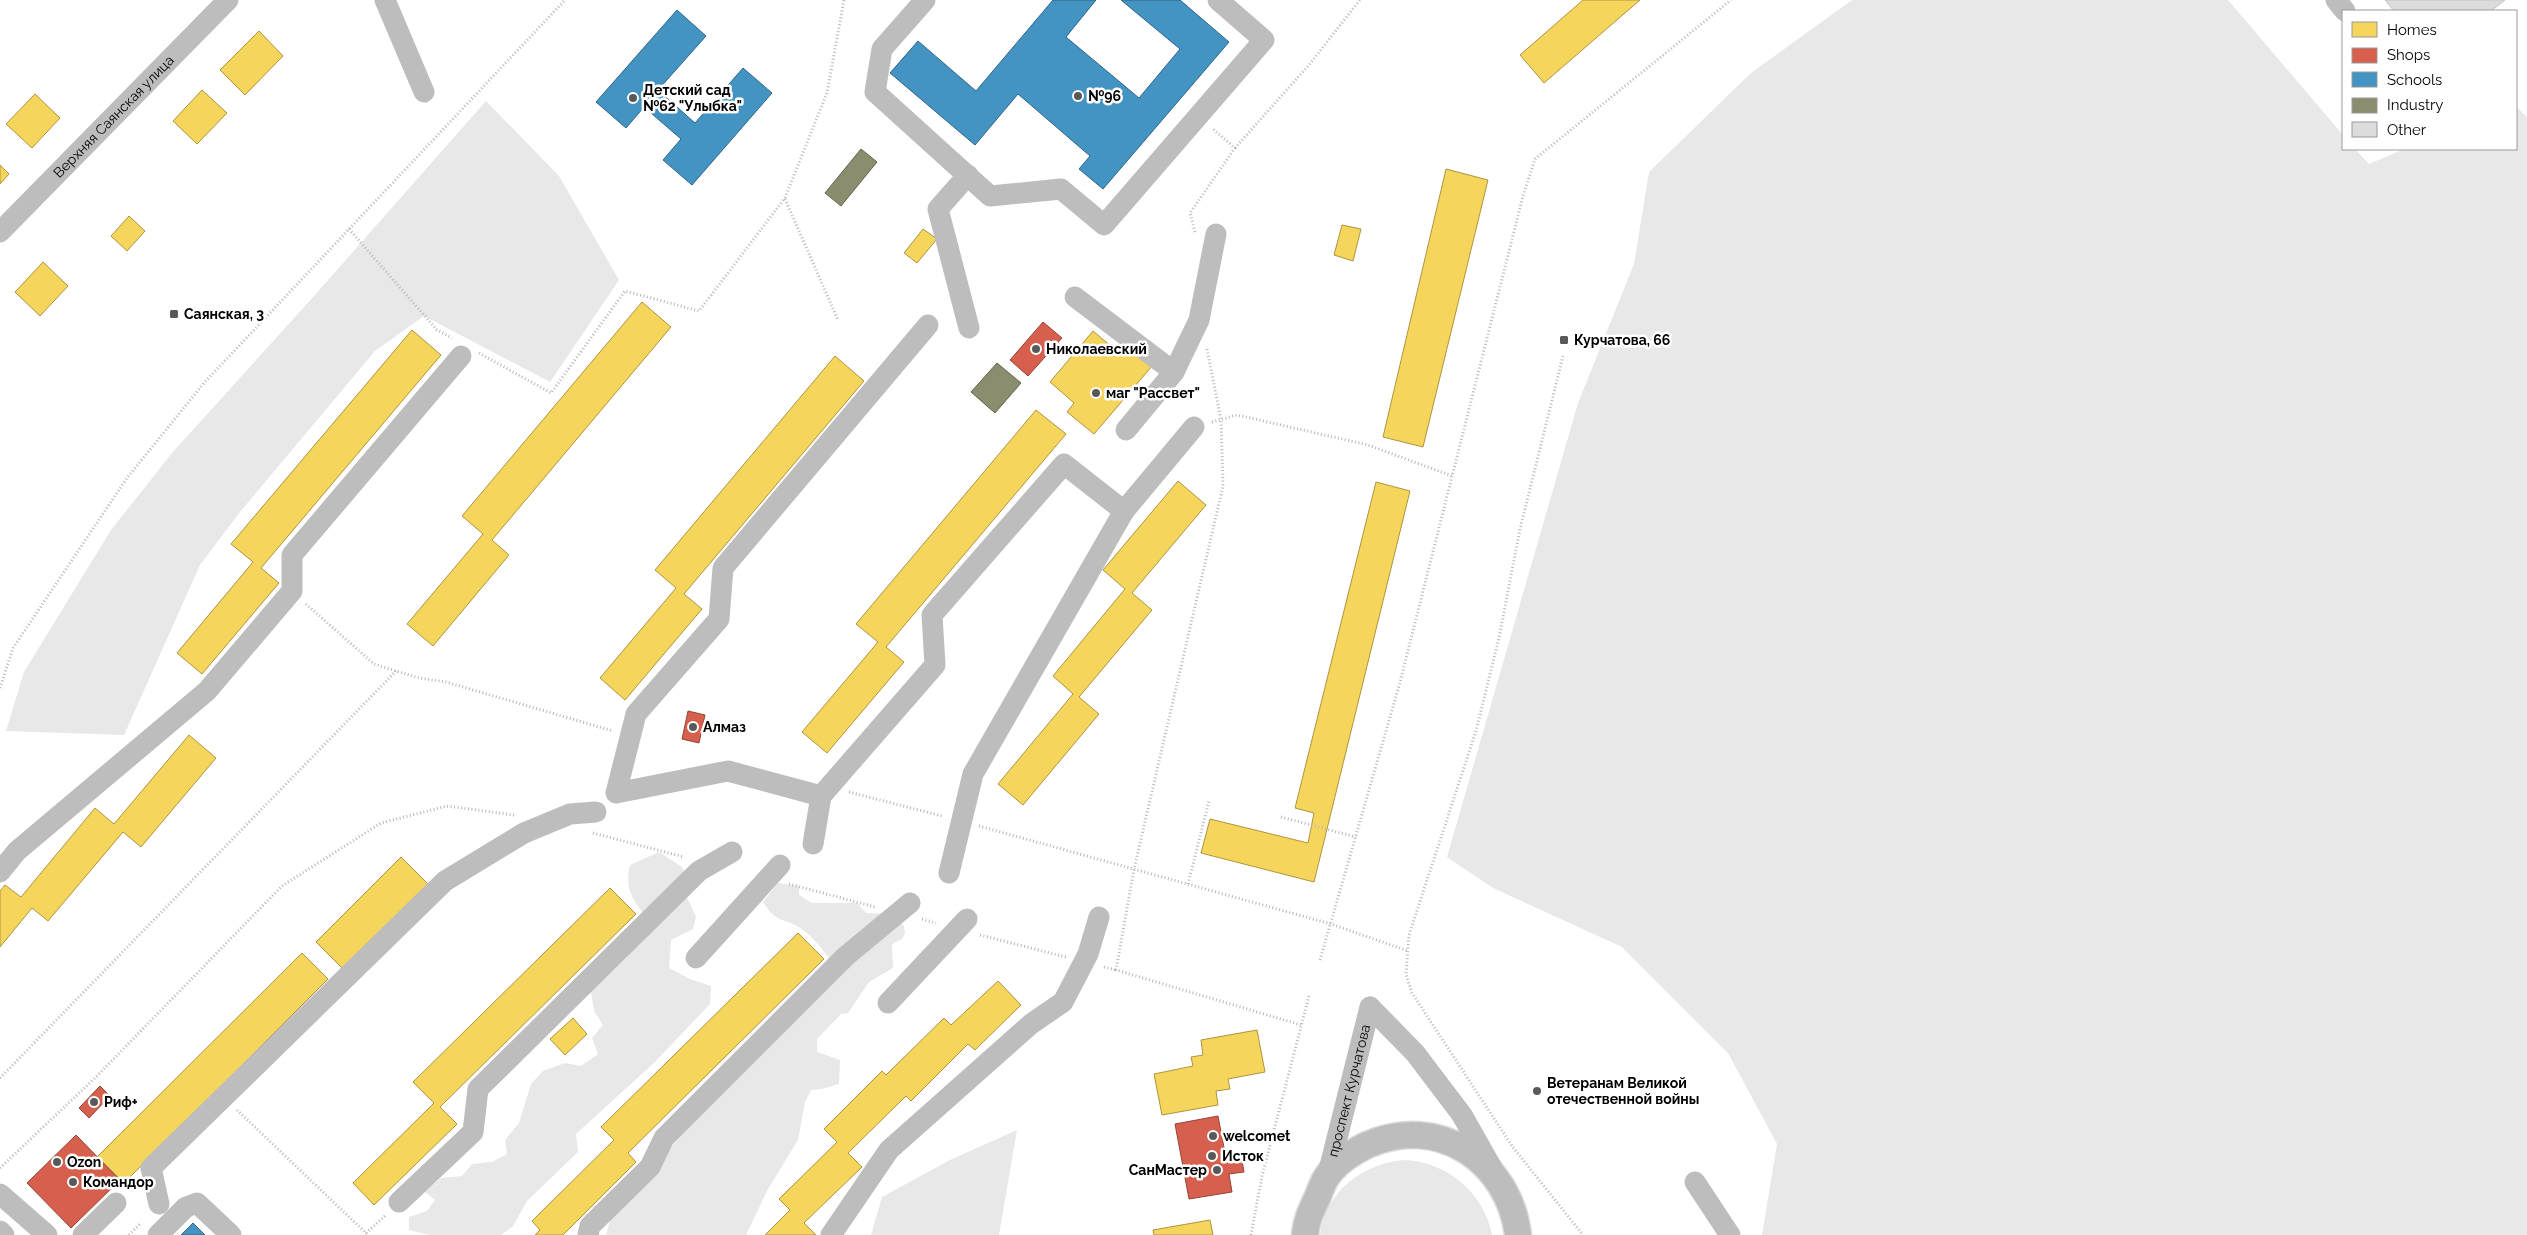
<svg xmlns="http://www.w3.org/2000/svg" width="2527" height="1235" font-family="Raleway,sans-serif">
<rect width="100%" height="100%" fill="#fff"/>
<g fill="#e8e8e8">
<path d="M1852,0H2228L2343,135V149H2355L2369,164L2404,149H2516V106L2527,117V1235H1762L1777,1144L1728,1053L1622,947L1493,888L1447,857L1578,403L1634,264L1649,172L1751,73Z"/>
<path d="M486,101L559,176L619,280L550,382L424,316L375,351L240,512L200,565L124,735L6,731L24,672L111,530L172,453L314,296Z"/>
<path d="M659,852L682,867L692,886L686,895L696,917L693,929L671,940L669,968L690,979L711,986L710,1004L655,1062L576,1134L578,1152L527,1201L513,1226L501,1235H430L409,1230V1217L427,1211L435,1200L425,1192L441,1178L462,1176L472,1164L492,1162L507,1154L505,1140L519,1123L531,1084L543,1071L565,1063L581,1066L598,1054L592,1038L603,1025L594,1011L591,992L626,958L652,926C637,903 623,894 630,865Z"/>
<path d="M778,883L799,886V895L812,903H857L866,913L887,914L904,926L905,933L902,939L892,944L893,968L869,982L848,1013L841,1014L817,1039V1052L840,1060L839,1084L822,1089L811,1090L805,1102L798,1140L768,1189L746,1235H606L610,1221L829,958C821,948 813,937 803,930C784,916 778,926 763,902Z"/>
<path d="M1017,1130L999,1235H871L882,1197L950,1160Z"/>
<path d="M1405,1160C1447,1162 1484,1193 1492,1235H1320C1325,1192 1363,1163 1405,1160Z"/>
</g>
<g fill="#f6d55c" stroke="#ac9540">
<path d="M1583,0H1640L1544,83L1520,55Z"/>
<path d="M259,31L283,56L245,95L220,70Z"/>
<path d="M202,90L227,113L197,144L173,121Z"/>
<path d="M35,94L60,118L32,148L6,124Z"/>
<path d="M0,165L9,174L0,184Z"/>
<path d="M1446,169L1488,180L1423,447L1383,437Z"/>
<path d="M129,216L145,231L127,251L111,236Z"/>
<path d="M1342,225L1361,229L1353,261L1334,255Z"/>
<path d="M923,229L937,239L917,263L904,253Z"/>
<path d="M43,262L68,286L40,316L15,292Z"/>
<path d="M642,302L671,327L492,540L509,555L433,646L407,624L483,534L462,516Z"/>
<path d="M412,330L441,355L261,568L279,583L202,674L177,653L253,562L231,544Z"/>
<path d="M1093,331L1118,352L1126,342L1153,365L1094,434L1067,412L1074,403L1050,382Z"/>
<path d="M835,356L864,381L684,594L702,609L625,700L600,678L676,588L655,570Z"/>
<path d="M1036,410L1066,434L886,647L904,662L827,753L802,732L878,642L856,624Z"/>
<path d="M1178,481L1206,505L1132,593L1152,610L1079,697L1099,714L1023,805L998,784L1073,694L1053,676L1125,589L1103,570Z"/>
<path d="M1376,482L1410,491L1314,882L1201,853L1210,819L1308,843L1314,813L1295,808Z"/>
<path d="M189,735L216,758L141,847L123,832L48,921L32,908L0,947V891L5,885L21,897L95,808L114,824Z"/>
<path d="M401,857L430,886L344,970L316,942Z"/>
<path d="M610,888L636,914L440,1107L457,1124L374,1205L353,1183L434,1103L413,1082Z"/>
<path d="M798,933L824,959L628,1153L636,1162L563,1235H535L540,1230L532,1221L614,1140L601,1127Z"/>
<path d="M302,953L328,979L124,1183L97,1157Z"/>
<path d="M998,981L1021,1005L975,1050L968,1044L911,1101L906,1096L848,1153L862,1167L804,1223L816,1235H765L790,1210L779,1199L837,1142L824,1129L882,1071L886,1075L944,1018L951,1025Z"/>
<path d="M573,1018L587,1034L565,1055L550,1039Z"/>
<path d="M1257,1030L1265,1072L1228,1079L1230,1089L1216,1091L1218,1105L1162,1115L1154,1074L1193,1066L1191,1057L1203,1055L1201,1040Z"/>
<path d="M1210,1220L1213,1235H1154L1153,1230Z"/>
</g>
<g fill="#d6604d" stroke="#964336">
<path d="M1043,322L1062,338L1028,376L1010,360Z"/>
<path d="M688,711L705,715L699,743L682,739Z"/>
<path d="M100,1086L110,1096L89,1118L79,1108Z"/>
<path d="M1218,1116L1226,1158L1241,1155L1244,1172L1229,1174L1232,1192L1189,1199L1175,1124Z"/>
<path d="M76,1135L120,1180L71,1228L27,1183Z"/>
</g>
<g fill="#4393c3" stroke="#2f6788">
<path d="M1053,0H1096L1066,37L1139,98L1180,49L1121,0H1180L1229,42L1103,189L1079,169L1090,156L1018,94L975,145L890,73L918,41L976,91Z"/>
<path d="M677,10L706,36L658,90L695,123L743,68L772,93L692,185L663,160L681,139L644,107L626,128L596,102Z"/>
<path d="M193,1223L205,1235H181Z"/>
</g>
<g fill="#8c8c6e" stroke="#62624d">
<path d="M861,149L877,162L841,206L825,193Z"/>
<path d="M997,363L1021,383L995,413L971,392Z"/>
</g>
<path fill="#dcdcdc" stroke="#c4c4c4" d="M2385,0H2505L2491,11H2394Z"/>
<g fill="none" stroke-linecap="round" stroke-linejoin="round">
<defs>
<path id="major" d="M1305,1235C1306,1220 1312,1209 1318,1196C1321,1189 1323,1181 1328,1175C1337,1162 1353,1152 1367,1145C1438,1113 1509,1161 1518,1235"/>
</defs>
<use href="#major" stroke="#dbdbdb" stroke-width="29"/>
<g stroke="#b8b8b8" stroke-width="3" stroke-dasharray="1 2.5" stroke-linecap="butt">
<path d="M1235,148L1309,65L1360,0"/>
<path d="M785,199L838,320"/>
<path d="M349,229L437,330L452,338"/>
<path d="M1195,232L1190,213L1235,148L1213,129"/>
<path d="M1207,349L1221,420L1223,486L1134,869L1116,970L1301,1025"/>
<path d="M479,353L551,393L625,291L699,311L785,198L827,93L844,0"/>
<path d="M1563,356L1520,529L1499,638L1476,731L1409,935L1406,975L1412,993L1512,1146L1583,1235"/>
<path d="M1212,422L1237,415L1368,445L1452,476"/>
<path d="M306,604L374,664L419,678L446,682L613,731"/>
<path d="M0,688L13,648L127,478L204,383L565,0"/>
<path d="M849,792L942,816"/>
<path d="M1281,817L1356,837"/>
<path d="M979,826L1331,924L1408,951"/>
<path d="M593,833L684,857"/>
<path d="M789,884L875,907"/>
<path d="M1188,884L1209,801"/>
<path d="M922,919L936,923"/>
<path d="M980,935L1066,957"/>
<path d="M1320,960L1399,686L1523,196L1535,159L1731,0"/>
<path d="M1104,967L1116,970"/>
<path d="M0,1078L396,671"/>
<path d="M237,1110L368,1235"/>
<path d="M0,1168L95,1078L282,886L381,823L447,806L514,815"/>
<path d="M366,1233L386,1215"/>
<path d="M129,1235L141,1223"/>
<path d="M1251,1235L1262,1176L1309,996"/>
</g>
<g stroke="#bdbdbd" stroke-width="21">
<path d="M385,0L424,92"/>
<path d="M925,0L882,49L875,92L990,196L1061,189L1104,225L1264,40L1218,0"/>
<path d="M2336,0L2345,11"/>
<path d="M968,175L938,209L969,328"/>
<path id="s1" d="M0,232L228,0"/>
<path d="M1075,297L1174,372"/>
<path d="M1126,430L1174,372L1199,320L1216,234"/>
<path d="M1124,511L1194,427"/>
<path d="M821,796L728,771L616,793L636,714L719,619L723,568L928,325"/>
<path d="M813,844L821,796L935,665L932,615L1064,464L1124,511L973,774L949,873"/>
<path d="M0,872L17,851L207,691L292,591V555L461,356"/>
<path d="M696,958L780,865"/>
<path d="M888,1003L967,919"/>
<path d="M1370,1007L1415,1053L1462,1115L1492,1168"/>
<path id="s2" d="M1328,1174L1370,1007"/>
<path d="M1695,1182L1730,1235"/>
<path d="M0,1194L47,1235"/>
<path d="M399,1202L473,1132L478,1089L699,871L732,852"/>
<path d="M159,1204L151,1168L445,881L524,833L570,814L596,812"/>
<path d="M0,1231L4,1235"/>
<path d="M83,1235L116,1203"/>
<path d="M158,1235L186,1207L197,1203L231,1235"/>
<path d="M588,1235L590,1226L650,1167L664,1138L846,956L910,903"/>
<path d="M831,1235L889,1150L1031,1024L1063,1002L1088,954L1099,917"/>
</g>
<use href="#major" stroke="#bdbdbd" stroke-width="26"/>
</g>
<g fill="#595959" stroke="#fff" stroke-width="2">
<circle cx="1078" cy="96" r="5"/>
<circle cx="633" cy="98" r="5"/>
<rect x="169" y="309" width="10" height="10" rx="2.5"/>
<rect x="1559" y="335" width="10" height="10" rx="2.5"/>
<circle cx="1036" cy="349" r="5"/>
<circle cx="1096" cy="393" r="5"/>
<circle cx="693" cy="727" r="5"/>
<circle cx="1537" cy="1091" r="5"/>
<circle cx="94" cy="1102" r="5"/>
<circle cx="1213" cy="1136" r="5"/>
<circle cx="1212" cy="1156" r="5"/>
<circle cx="57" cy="1162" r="5"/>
<circle cx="1217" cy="1170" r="5"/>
<circle cx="73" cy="1182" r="5"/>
</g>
<g text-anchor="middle" stroke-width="5" stroke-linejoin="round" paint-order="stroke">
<g font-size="14" font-weight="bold" fill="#000" stroke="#fff" text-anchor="start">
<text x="643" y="95">Детский сад<tspan x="643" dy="16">№62 "Улыбка"</tspan></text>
<text x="1088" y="101">№96</text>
<text x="184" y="319">Саянская, 3</text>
<text x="1574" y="345">Курчатова, 66</text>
<text x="1046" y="354">Николаевский</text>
<text x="1106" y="398">маг "Рассвет"</text>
<text x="703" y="732">Алмаз</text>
<text x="1547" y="1088">Ветеранам Великой<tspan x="1547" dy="16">отечественной войны</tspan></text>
<text x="104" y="1107">Риф+</text>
<text x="1223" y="1141">welcomet</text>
<text x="1222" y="1161">Исток</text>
<text x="67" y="1167">Ozon</text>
<text x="1207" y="1175" text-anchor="end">СанМастер</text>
<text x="83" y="1187">Командор</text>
</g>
<g font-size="14" fill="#000" stroke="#fff">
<text dy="5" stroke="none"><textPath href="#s1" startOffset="162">Верхняя Саянская улица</textPath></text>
<text dy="5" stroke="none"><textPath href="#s2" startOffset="86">проспект Курчатова</textPath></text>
</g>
</g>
<rect x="2342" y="10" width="175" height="140" fill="#ffffff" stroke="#999999"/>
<rect x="2352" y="22" width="25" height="15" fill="#f6d55c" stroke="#999999"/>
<text x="2387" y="35" font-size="15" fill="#000000">Homes</text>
<rect x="2352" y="48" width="25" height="15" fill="#d6604d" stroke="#999999"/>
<text x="2387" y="60" font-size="15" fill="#000000">Shops</text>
<rect x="2352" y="72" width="25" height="15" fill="#4393c3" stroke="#999999"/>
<text x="2387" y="85" font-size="15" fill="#000000">Schools</text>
<rect x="2352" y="98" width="25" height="15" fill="#8c8c6e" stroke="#999999"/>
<text x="2387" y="110" font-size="15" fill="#000000">Industry</text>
<rect x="2352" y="122" width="25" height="15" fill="#dcdcdc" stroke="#999999"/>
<text x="2387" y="135" font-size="15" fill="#000000">Other</text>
</svg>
